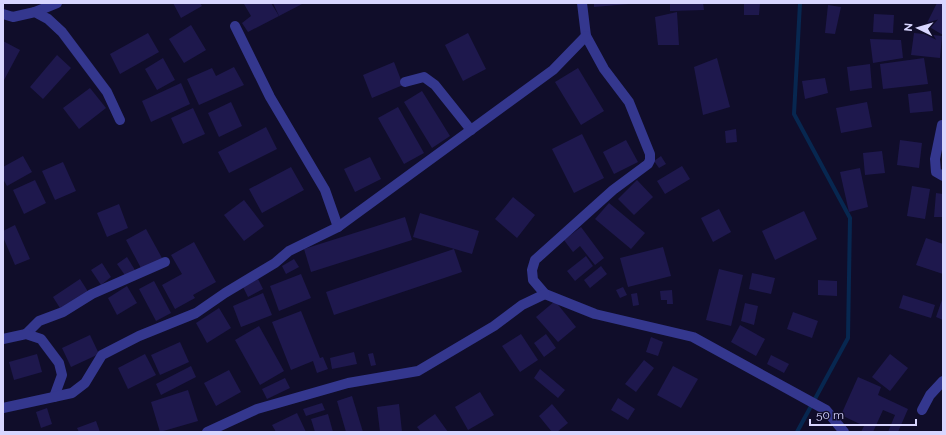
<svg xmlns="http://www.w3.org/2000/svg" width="946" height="435" font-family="Raleway,sans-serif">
<rect width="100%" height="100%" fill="#100d2a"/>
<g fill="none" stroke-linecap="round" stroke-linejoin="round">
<path stroke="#072750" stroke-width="4" d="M797,432L848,338L850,218L794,114L800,3"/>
</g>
<g fill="#1e184d">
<path d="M173,3H200L202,6L181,18Z"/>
<path d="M246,3H271L279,16L248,32L242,23L251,16L244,4Z"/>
<path d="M273,3H304L279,16Z"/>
<path d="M594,3H629V4L594,7Z"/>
<path d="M670,3H703L704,10L670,11Z"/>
<path d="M744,3H760L759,15H744Z"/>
<path d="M937,3H943V35L926,25Z"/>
<path d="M828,5L841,7L835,34L825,33Z"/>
<path d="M677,12L679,45H658L655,17Z"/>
<path d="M874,14L894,15L893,33L873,32Z"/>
<path d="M191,25L206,50L184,63L169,39Z"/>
<path d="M148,33L159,52L120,74L110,54Z"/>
<path d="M468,33L486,69L463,81L445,45Z"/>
<path d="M914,33L942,36L940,58L911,55Z"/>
<path d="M870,39L901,40L903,58L873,63Z"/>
<path d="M3,41L20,50L3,82Z"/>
<path d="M57,55L71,68L43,99L30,87Z"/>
<path d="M163,58L175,80L157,90L145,69Z"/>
<path d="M717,58L730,107L703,115L694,67Z"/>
<path d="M924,58L928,84L883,89L880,64Z"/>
<path d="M394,62L403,85L372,98L363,75Z"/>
<path d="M870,64L872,88L850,91L847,67Z"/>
<path d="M234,67L244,85L199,105L187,79L212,68L216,76Z"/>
<path d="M578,68L604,111L581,125L555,82Z"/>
<path d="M825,78L828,93L805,99L802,81Z"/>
<path d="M181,83L190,104L151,122L142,101Z"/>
<path d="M90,88L106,108L79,129L63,108Z"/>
<path d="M422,91L450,136L432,148L404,102Z"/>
<path d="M931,91L933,111L910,113L908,94Z"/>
<path d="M231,102L242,126L219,137L208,113Z"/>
<path d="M867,102L872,127L841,133L836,108Z"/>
<path d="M398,107L424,153L404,164L378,118Z"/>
<path d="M193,108L205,134L183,144L171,118Z"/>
<path d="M266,127L277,149L229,173L218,152Z"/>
<path d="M736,129L737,142L726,143L725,131Z"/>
<path d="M582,134L604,178L574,193L552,149Z"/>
<path d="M626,140L638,162L614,174L603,152Z"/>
<path d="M900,140L922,143L919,168L897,165Z"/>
<path d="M882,151L885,173L865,175L863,153Z"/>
<path d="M23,156L32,172L7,186L3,179V167Z"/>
<path d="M661,156L666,164L659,168L654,161Z"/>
<path d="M370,157L381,179L355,192L344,169Z"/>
<path d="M63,162L76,191L55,200L42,171Z"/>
<path d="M682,166L690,179L665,194L657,181Z"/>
<path d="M291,167L304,190L262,213L249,189Z"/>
<path d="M860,168L868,207L849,212L840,172Z"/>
<path d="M35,180L46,203L24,214L13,190Z"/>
<path d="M637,180L653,197L634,215L618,199Z"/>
<path d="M912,186L930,189L925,219L907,216Z"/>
<path d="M936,193L943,194V217H934Z"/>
<path d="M513,197L535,215L517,238L495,219Z"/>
<path d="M244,200L264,226L244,241L224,215Z"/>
<path d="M609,203L645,233L631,249L595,219Z"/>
<path d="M119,204L128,228L107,237L97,213Z"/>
<path d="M719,209L731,232L713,242L701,218Z"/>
<path d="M804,211L817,239L775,260L762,231Z"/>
<path d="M420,213L479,231L472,254L413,237Z"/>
<path d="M405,217L412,240L311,272L304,249Z"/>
<path d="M15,225L30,259L15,265L3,237V231Z"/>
<path d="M581,227L604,258L595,265L580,246L573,252L564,240Z"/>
<path d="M146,229L162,258L142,270L126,240Z"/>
<path d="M926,238L943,244V274L916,265Z"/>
<path d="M194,242L216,282L193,295L195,298L175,309L162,285L182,274L171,255Z"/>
<path d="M663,247L671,276L628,287L620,258Z"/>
<path d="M454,249L462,272L334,315L326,292Z"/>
<path d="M586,256L593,266L575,281L567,271Z"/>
<path d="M127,257L138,275L129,281L117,264Z"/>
<path d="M294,259L299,267L286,274L282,266Z"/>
<path d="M102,263L111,277L101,285L91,270Z"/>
<path d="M601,266L607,274L590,288L584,280Z"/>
<path d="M719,269L743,275L731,326L706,320Z"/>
<path d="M752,273L775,278L771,294L749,289Z"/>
<path d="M301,274L311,298L279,311L270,286Z"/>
<path d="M80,279L92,298L65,316L53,297Z"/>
<path d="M258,279L263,289L248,297L243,287Z"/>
<path d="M818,280L837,281V296L818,295Z"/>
<path d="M154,281L171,313L156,321L139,289Z"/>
<path d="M127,286L137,303L117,315L108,298Z"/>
<path d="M623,287L627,295L620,298L616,290Z"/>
<path d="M672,290L673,304H667V300H661L660,291Z"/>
<path d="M263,293L272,315L241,327L233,306Z"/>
<path d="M637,293L639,305L633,306L631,294Z"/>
<path d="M903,295L935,305L931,318L899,308Z"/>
<path d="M943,297V320L936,317Z"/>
<path d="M555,301L576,327L558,342L536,317Z"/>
<path d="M745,303L758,306L754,325L741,321Z"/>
<path d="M219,308L231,328L207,343L196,323Z"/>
<path d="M301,311L320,358L323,357L328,369L317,373L313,361L291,370L272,322Z"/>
<path d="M793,312L818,321L812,338L787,329Z"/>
<path d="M740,325L765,339L756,356L731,342Z"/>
<path d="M259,326L284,371L260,385L235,340Z"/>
<path d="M521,334L538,360L520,372L502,346Z"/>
<path d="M546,334L556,348L544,357L534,343Z"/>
<path d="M90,335L99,354L71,367L62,348Z"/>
<path d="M651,337L663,342L658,356L646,352Z"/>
<path d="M180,342L189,362L160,375L151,355Z"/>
<path d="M354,352L357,364L332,369L330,358Z"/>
<path d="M373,353L376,365L371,366L368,354Z"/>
<path d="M37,354L42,372L14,380L9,362Z"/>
<path d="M145,354L156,375L128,389L118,368Z"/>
<path d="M890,354L908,368L890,391L872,377Z"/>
<path d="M771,355L789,364L784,373L767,364Z"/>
<path d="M644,360L654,368L636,392L625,384Z"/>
<path d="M191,366L196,377L161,395L156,384Z"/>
<path d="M673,366L698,379L681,408L657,395Z"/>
<path d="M540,369L565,390L558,398L534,378Z"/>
<path d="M229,370L241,392L216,406L204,383Z"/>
<path d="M858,377L881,387L878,395L908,409L898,432H888L895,415L883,410L873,432H861L864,426L841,415Z"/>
<path d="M285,378L290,388L267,399L262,389Z"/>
<path d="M188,390L198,421L160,432L151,402Z"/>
<path d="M480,392L494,415L468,430L455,407Z"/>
<path d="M352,396L363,432H346L337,401Z"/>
<path d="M618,398L635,409L628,420L611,410Z"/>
<path d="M322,403L325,410L306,416L303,409Z"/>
<path d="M399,404L402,432H380L377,407Z"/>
<path d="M552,404L568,423L557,432H552L539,416Z"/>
<path d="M47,408L52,424L41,428L36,412Z"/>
<path d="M297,413L306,432H276L272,425Z"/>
<path d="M328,414L333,432H315L311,419Z"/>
<path d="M435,414L448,432H421L417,427Z"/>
<path d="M96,421L100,432H79L77,428Z"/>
</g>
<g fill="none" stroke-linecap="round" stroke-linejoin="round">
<g stroke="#34378e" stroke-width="10">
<path d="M582,3L586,36L604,69L629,102L650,154V160L648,164L613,190L535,260L532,270L533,280L545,294L595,314L693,337L826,410L844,432"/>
<path d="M35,12L57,3"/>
<path d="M3,14L13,17L35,12L48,19L62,32L107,92L120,120"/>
<path d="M235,26L270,97L325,190L338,227"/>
<path d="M405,82L424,77L435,85L471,130"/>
<path d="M942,125L935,159L936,172L943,176"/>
<path d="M26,334L39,321L63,312L92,294L165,262"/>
<path d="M3,339L26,334L41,339L59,363L62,375L54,397"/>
<path d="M3,408L72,393L85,383L102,355L139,336L196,313L225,293L275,263L289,251L338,227L553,70L586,36"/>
<path d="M922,410L930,395L943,381"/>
<path d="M207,432L257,409L348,383L418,371L494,326L522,305L545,294"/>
</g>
</g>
<rect width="946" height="435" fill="none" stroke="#d8d6ff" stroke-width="8"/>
<g transform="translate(918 28) rotate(275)" stroke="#100d2a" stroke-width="3" paint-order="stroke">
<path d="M0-3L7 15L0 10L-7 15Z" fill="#d8d6ff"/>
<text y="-6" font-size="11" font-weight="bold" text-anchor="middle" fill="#d8d6ff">N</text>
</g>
<path d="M810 419v6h106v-6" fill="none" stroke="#d8d6ff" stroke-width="2"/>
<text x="816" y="419" font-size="12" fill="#d8d6ff" stroke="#100d2a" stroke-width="3" paint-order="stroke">50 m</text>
</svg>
